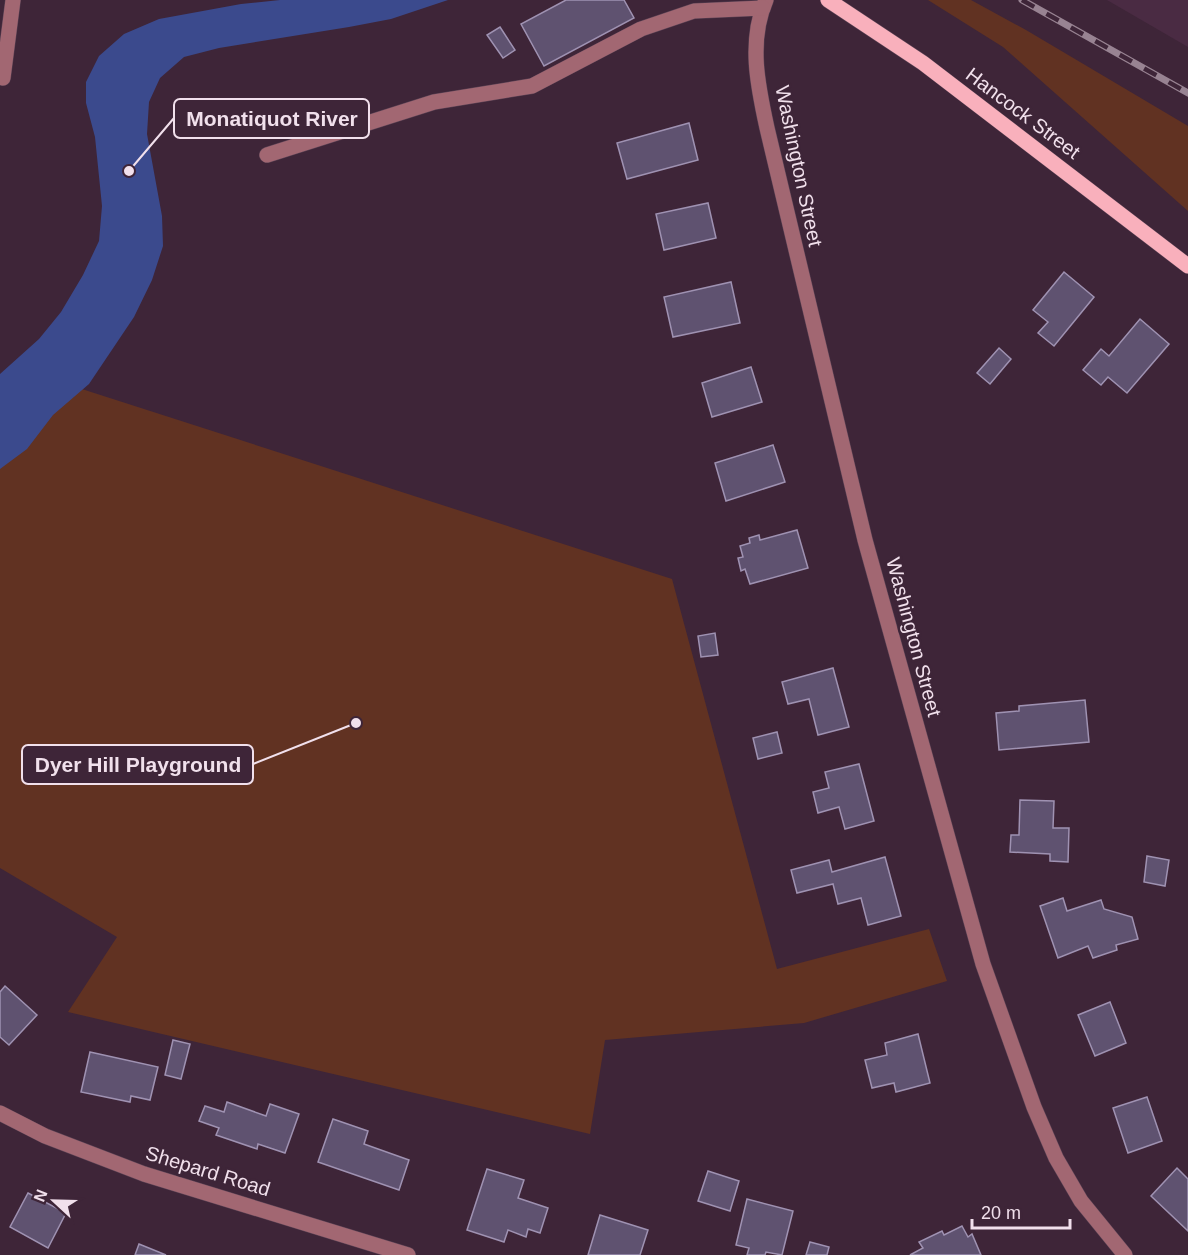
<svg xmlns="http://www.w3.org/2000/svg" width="1188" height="1255" font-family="Arial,sans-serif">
<rect width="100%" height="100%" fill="#3e2538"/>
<path fill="#4a2b43" d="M1107,0H1188V47Z"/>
<g fill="#613222">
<path d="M928,0H971L1026,30L1188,126V211L1003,47Z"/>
<path d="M60,382L672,579L777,969L929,929L947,981L804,1023L605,1040L590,1134L68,1012L117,937L0,868V432Z"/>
</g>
<path fill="#3b4a8d" d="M280,0H448L391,19L349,27L219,48L184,57L160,78L149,102L147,134L162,216L163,246L152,280L134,317L89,384L53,415L27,449L0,469V374L39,339L61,312L83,275L99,241L102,206L95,137L86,103V82L99,56L124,34L159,19L241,4Z"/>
<g fill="#5f5270" stroke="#9f92b2" stroke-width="1.5">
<path d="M566,0H624L634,18L544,66L521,24Z"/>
<path d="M500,27L515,50L503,58L487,35Z"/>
<path d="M689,123L698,160L627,179L617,143Z"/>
<path d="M708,203L716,238L664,250L656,214Z"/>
<path d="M1064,272L1094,297L1054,346L1038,333L1048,322L1033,310Z"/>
<path d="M731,282L740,323L673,337L664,297Z"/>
<path d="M1140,319L1169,344L1127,393L1108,377L1101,385L1083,370L1101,349L1109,356Z"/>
<path d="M999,348L1011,359L990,384L977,373Z"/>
<path d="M751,367L762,402L712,417L702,383Z"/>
<path d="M773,445L785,482L726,501L715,463Z"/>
<path d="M797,530L808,568L750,584L745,569L741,571L738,558L743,557L740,546L750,543L749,538L759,535L760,540Z"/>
<path d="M715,633L718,655L701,657L698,636Z"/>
<path d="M833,668L849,727L818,735L809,699L788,704L782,682Z"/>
<path d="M1085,700L1089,742L999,750L996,713L1019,711V706Z"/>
<path d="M777,732L782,753L758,759L753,738Z"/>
<path d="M859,764L874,821L845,829L839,807L818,813L813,792L829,788L825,772Z"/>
<path d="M1020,800L1054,801L1053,828H1069L1068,862L1050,861V854L1010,852L1011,835H1019Z"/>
<path d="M1147,856L1169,860L1165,886L1144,882Z"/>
<path d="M885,857L901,916L868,925L861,898L838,904L833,884L797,893L791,870L829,860L832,872Z"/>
<path d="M1063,898L1067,911L1101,900L1104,909L1132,917L1138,939L1116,945L1117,950L1093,958L1088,946L1058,958L1040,906Z"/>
<path d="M5,986L37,1015L9,1045L0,1037V992Z"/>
<path d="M1110,1002L1126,1043L1095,1056L1078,1015Z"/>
<path d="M918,1034L930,1083L896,1092L894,1083L872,1088L865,1060L887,1055L885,1043Z"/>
<path d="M173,1040L190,1044L181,1079L165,1075Z"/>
<path d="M90,1052L158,1067L150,1100L131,1096L130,1102L81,1092Z"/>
<path d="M1147,1097L1162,1141L1128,1153L1113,1108Z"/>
<path d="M227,1102L266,1116L270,1104L299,1114L285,1153L258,1144L257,1149L216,1135L219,1128L199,1121L205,1106L224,1112Z"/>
<path d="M333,1119L368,1131L364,1144L409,1160L399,1190L318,1162Z"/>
<path d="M1177,1168L1188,1179V1231L1151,1196Z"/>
<path d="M487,1169L524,1180L518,1198L548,1208L540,1233L528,1229L526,1237L508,1230L504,1242L467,1230Z"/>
<path d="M708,1171L739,1181L730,1211L698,1201Z"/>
<path d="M28,1193L66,1213L48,1248L10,1227Z"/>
<path d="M747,1199L793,1211L782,1255L766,1252L765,1255H747L749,1248L736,1245Z"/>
<path d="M600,1215L648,1230L640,1255H588Z"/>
<path d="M962,1226L968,1237L972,1234L981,1255H910L923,1248L919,1242L942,1231L944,1235Z"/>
<path d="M810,1242L829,1247L827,1255H806Z"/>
<path d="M139,1244L166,1255H135Z"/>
</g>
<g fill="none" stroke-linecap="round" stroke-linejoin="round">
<defs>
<g id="minor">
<path d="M766,0C748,41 758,87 767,128L865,540L983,964L1034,1107L1056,1158L1081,1201L1125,1255"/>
<path d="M3,78L13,0"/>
<path d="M267,155L434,102L532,86L641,29L694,11L763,8"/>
<path d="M0,1113L45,1136L144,1174L408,1255"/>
</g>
<path id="major" d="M828,0L923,63L1188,266"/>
</defs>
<use href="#minor" stroke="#5b4355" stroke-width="16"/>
<use href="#major" stroke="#5b4355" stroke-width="16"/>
<use href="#minor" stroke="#a26772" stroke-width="15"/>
<use href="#major" stroke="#f9b0bc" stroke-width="15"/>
<defs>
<path id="rail" d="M1022,0L1188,93"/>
</defs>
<use href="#rail" stroke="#988392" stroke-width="7"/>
<use href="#rail" stroke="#3e2538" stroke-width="4.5" stroke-dasharray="14" stroke-linecap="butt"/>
</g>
<g text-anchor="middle" stroke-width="5" stroke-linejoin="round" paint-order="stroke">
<g font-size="20" fill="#f1e0ec" stroke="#3e2538">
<text transform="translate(1023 113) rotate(37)" y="7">Hancock Street</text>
<text transform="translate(799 166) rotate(78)" y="7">Washington Street</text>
<text transform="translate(914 637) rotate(75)" y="7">Washington Street</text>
<text transform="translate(208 1171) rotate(17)" y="7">Shepard Road</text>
</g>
</g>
<path fill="none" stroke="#f1e0ec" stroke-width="2" d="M129 171L174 118M356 723L253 764"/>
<g fill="#f1e0ec" stroke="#3e2538" stroke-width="2">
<circle cx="129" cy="171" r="6"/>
<circle cx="356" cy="723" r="6"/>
</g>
<g fill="#3e2538" stroke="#f1e0ec" stroke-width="2">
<rect x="174" y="99" width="195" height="39" rx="6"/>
<rect x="22" y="745" width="231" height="39" rx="6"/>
</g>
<g font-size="21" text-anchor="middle" font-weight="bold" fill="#f1e0ec">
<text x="272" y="126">Monatiquot River</text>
<text x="138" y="772">Dyer Hill Playground</text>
</g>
<g transform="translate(54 1201) rotate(292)" stroke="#3e2538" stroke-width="4.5" paint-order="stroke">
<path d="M0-4.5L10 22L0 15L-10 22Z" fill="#f1e0ec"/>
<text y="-9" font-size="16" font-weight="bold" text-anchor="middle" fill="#f1e0ec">N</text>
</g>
<path d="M972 1219v9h98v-9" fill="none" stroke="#f1e0ec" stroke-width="3"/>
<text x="981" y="1219" font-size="18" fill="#f1e0ec" stroke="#3e2538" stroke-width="4.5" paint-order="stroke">20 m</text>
</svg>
